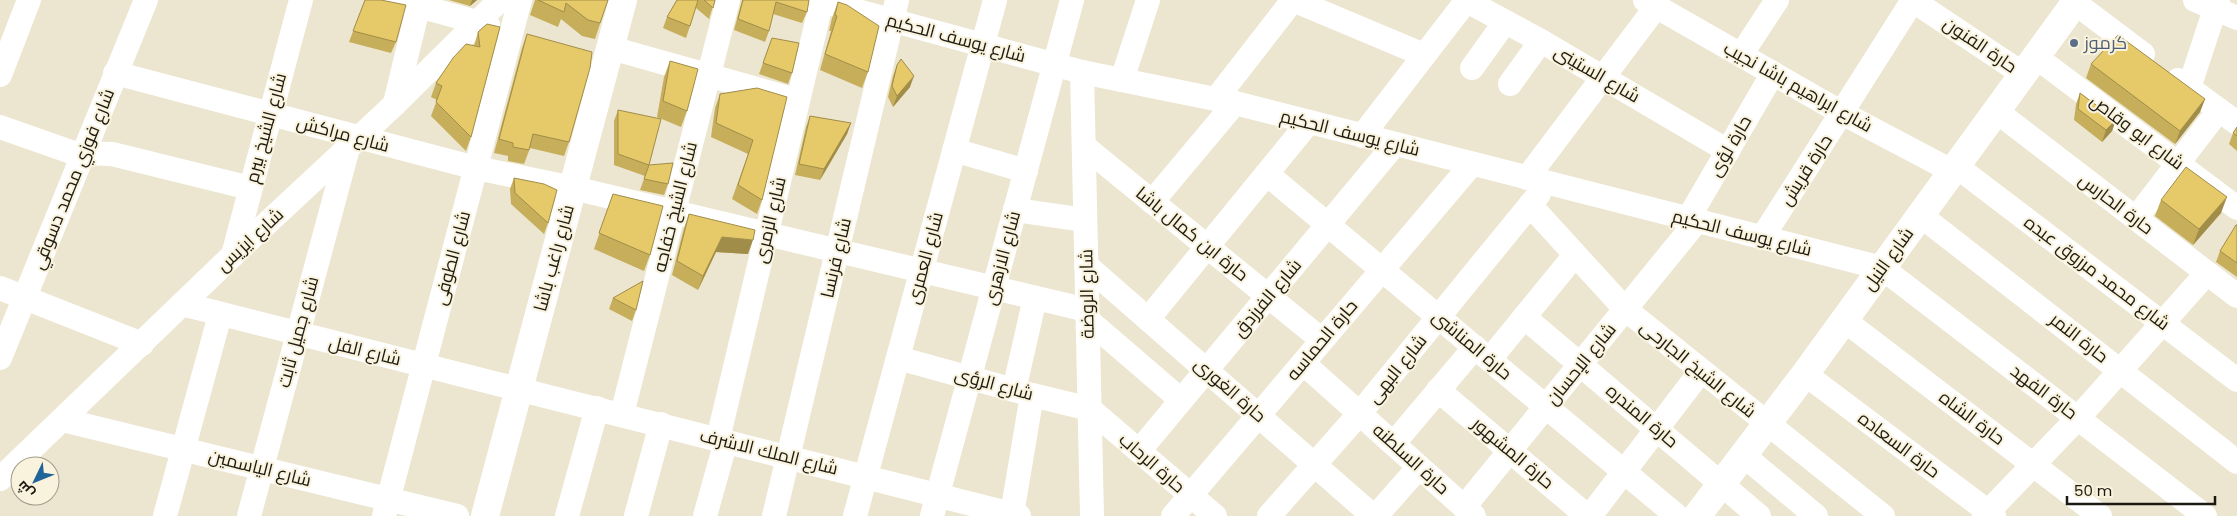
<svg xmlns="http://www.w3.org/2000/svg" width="2237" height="516" font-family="Poppins,Cairo,sans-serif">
<rect width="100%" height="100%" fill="#ece5cf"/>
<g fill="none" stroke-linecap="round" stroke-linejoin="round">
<g stroke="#fff" stroke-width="24">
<path d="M396,0L488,25"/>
<path d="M817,0L1082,72L1235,103L1882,268L2205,516"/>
<path d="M1293,0L1424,55"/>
<path d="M1465,0L1541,41L1728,151"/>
<path d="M1645,0L1842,113L1952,171"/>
<path d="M1912,0L2023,74"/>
<path d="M2071,0L2143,54"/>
<path d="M2195,0L2237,18"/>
<path d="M611,48L785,97"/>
<path d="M1741,55L1777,0"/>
<path d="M2036,57L2237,208"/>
<path d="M1472,68L1505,22"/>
<path d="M1082,72L1092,516"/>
<path d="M115,73L476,168L573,188L1087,310"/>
<path d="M0,75L29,0"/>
<path d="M1122,80L1148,0"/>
<path d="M2178,80L2237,123"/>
<path d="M1510,84L1541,41"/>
<path d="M2189,88L2218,0"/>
<path d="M1216,99L1293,0"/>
<path d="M395,103L420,0"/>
<path d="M1996,111L2237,296"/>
<path d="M0,127L74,153L112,154L250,188"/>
<path d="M1362,136L1467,0"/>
<path d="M1085,147L1322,340"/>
<path d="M954,150L1026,171"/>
<path d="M1956,166L2237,380"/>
<path d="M1267,174L1677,516"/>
<path d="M1527,178L1656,7"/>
<path d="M1152,202L1235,103"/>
<path d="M1530,205L1625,309L1883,516"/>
<path d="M1015,210L1085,220"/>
<path d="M1920,215L2237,462"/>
<path d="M2136,218L2219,110"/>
<path d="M1688,219L1773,73"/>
<path d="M1762,238L1913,0"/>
<path d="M233,255L301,0"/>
<path d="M1086,265L1373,516"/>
<path d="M0,288L142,344"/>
<path d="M182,304L1019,516"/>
<path d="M1524,317L1759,516"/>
<path d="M1148,319L1309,122"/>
<path d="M1088,320L1181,400"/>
<path d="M1844,320L2100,516"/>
<path d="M0,358L146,0"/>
<path d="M898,358L1032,395L1090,409L1215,516"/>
<path d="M1490,359L1575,255"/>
<path d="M1303,363L1474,516"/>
<path d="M1805,374L1994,516"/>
<path d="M1014,390L1035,298"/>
<path d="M1438,390L1587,516"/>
<path d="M622,414L728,0"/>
<path d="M63,420L457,516"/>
<path d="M718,439L822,0"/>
<path d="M1394,443L1475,347"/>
<path d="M1139,451L1395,144"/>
<path d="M1743,455L1816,516"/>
<path d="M0,479L233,255L394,105L500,0"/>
<path d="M1464,507L1697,221"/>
<path d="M1012,514L1032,395"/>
<path d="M165,516L220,315"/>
<path d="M249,516L348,148"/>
<path d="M384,516L520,0"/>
<path d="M567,516L597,408"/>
<path d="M636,516L661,424"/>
<path d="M705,516L726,441"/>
<path d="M774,516L897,0"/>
<path d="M855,516L995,0"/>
<path d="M932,516L1072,0"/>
<path d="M1173,516L1472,164"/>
<path d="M1269,516L1360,413L1539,194"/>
<path d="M1376,516L1419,467"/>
<path d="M1590,516L1701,371"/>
<path d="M1984,516L2078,418L2207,273"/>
</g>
<g stroke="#fff" stroke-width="28">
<path d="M485,516L623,0"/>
<path d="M1697,516L1805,374L2077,0"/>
</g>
</g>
<g fill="#c6ae5a">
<path d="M365,0L396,42L391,53L349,42Z"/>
<path d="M449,0H477L470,6Z"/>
<path d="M535,0H608L595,39L582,36L561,19L558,27L530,15Z"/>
<path d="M677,0H715L709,19L696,8L686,38L663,28L667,17Z"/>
<path d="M742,0H809L807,12L802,23L773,14L769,31L765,42L734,30Z"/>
<path d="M838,2L868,72L862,88L820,70L831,31H829L832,18Z"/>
<path d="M487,24L471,137L466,151L431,116L437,100L431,97L436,83L474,46L478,32Z"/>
<path d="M527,34L569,142L564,156L530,148L524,164L508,161V156L494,153L522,48Z"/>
<path d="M772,38L792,73L788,84L759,74Z"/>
<path d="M670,61L687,111L681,127L657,117L664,77Z"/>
<path d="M2091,64L2205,99L2200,112L2175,144L2086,78Z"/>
<path d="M897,65L910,87L893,107L888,97L893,76Z"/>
<path d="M757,88L762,200L757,214L732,199L748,154L711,137L715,108L720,94Z"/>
<path d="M2080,93L2116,120L2112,131L2102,142L2074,120L2076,104Z"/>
<path d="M618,110L649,165L645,176L614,165V121Z"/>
<path d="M810,116L851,123L847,134L820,180L795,175L806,127Z"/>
<path d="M2237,127V151L2229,144L2233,133Z"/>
<path d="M649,165L668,184L664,195L640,190Z"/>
<path d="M514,178L548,223L544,234L511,204L510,189Z"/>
<path d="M613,194L650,255L644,271L594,249Z"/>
<path d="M2161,200L2221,213L2193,245L2155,216Z"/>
<path d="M689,214L748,254L716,252L698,290L672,275L684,228Z"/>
<path d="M2237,225V277L2216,262L2220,251Z"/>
<path d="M613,298L636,310L632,321L609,309Z"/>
</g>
<g fill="#a18d4a">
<path d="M472,0H477L470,6Z"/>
<path d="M914,76L910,87L893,107L897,96Z"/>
<path d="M2205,99L2200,112L2175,144L2180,131Z"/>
<path d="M2116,120L2112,131L2102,142L2106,130Z"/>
<path d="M851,123L847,134L820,180L824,169Z"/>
<path d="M2227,197L2221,213L2193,245L2199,229Z"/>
<path d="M722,237L753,240L748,254L716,252L698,290L703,276Z"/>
</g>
<g fill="#e6ca69" stroke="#a18d4a">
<path d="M365,0H381L406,5L396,42L353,31Z"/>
<path d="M538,0H608L600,23L588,20L566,3L564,12Z"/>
<path d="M677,0H698L690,26L667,17Z"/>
<path d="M704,0H715L713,8Z"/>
<path d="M743,0H809L807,12L776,2L769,31L738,19Z"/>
<path d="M838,2L847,5L879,26L868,72L825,54L837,16L835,15Z"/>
<path d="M487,24L500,27L471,137L436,102L442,86L436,83L453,58L466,44L480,47L478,32Z"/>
<path d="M527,34L592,52L590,68L569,142L533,134L529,150L513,147V143L499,139Z"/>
<path d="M2118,35L2205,99L2180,131L2091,64Z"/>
<path d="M772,38L799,43L792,73L763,63Z"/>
<path d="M901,59L914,76L897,96L892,86L897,65Z"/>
<path d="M670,61L698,69L687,111L663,101Z"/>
<path d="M757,88L787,97L762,200L738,185L753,140L716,123L720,94Z"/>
<path d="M2080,93L2116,120L2106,130L2078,109Z"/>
<path d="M618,110L661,119L649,165L618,154Z"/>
<path d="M810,116L851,123L824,169L799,164Z"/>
<path d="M2237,127V136L2233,133Z"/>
<path d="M673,163L668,184L644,179L649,165Z"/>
<path d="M2186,167L2227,197L2199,229L2161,200Z"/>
<path d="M514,178L544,184L557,190L548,223L515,193Z"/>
<path d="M613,194L663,206L650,255L599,233Z"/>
<path d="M689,214L755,230L753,240L722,237L703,276L677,261Z"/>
<path d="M2236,225H2237V263L2220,251Z"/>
<path d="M643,281L636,310L613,298Z"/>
</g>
<circle fill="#5c6f8a" stroke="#f9f2dc" stroke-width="2" cx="2074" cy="43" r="5"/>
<g text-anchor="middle" stroke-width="4" stroke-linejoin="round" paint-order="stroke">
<g font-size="18" fill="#1b1911" stroke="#f9f2dc">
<text transform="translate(956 38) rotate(15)" y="6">شارع يوسف الحكيم</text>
<text transform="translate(1980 45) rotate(34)" y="6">حارة الفنون</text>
<text transform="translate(1597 74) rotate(30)" y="6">شارع الستينى</text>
<text transform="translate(1798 87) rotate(29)" y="6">شارع ابراهيم باشا نجيب</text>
<text transform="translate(266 128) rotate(-75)" y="6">شارع الشيخ بيرم</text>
<text transform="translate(2137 132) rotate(37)" y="6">شارع ابو وقاص</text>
<text transform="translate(1350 133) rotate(14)" y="6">شارع يوسف الحكيم</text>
<text transform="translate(343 134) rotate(15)" y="6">شارع مراكش</text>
<text transform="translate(1730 146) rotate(-60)" y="6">حارة لؤى</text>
<text transform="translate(1806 170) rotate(-57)" y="6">حارة قريش</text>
<text transform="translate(73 179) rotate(-68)" y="6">شارع فوزي محمد دسوقي</text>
<text transform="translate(2116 204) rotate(37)" y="6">حارة الحارس</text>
<text transform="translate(675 207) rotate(-76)" y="6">شارع الشيخ خفاجه</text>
<text transform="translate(770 220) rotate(-77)" y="6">شارع الزمرى</text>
<text transform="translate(1742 233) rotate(14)" y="6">شارع يوسف الحكيم</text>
<text transform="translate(1192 234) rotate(39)" y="6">حارة ابن كمال باشا</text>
<text transform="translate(250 240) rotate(-43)" y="6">شارع ايزيس</text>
<text transform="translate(452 258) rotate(-75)" y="6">شارع الطوفى</text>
<text transform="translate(554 258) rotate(-75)" y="6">شارع راغب باشا</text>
<text transform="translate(836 258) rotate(-77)" y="6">شارع فرنسا</text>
<text transform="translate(925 258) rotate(-75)" y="6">شارع العمرى</text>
<text transform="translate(1002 258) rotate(-75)" y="6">شارع الازهرى</text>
<text transform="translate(1888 259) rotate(-54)" y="6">شارع النيل</text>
<text transform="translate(2097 273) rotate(37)" y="6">شارع محمد مرزوق عبده</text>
<text transform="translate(1087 294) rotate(-91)" y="6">شارع الروضة</text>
<text transform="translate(1267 298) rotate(-50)" y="6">شارع الفرزدق</text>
<text transform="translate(298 332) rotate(-75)" y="6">شارع جميل ثابت</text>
<text transform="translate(2079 338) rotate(38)" y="6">حارة النمر</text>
<text transform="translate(1322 340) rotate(-50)" y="6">حارة الحماسه</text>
<text transform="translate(1472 345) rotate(40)" y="6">حارة المناشى</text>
<text transform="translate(365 351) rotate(14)" y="6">شارع الفل</text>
<text transform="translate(1581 364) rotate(-51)" y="6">شارع الإحسان</text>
<text transform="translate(1397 369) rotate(-51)" y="6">شارع البهى</text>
<text transform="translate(1698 369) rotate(39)" y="6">شارع الشيخ الجارحى</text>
<text transform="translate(994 384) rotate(15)" y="6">شارع الرؤى</text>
<text transform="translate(1230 390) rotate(41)" y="6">حارة الغورى</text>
<text transform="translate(2044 392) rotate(37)" y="6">حارة الفهد</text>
<text transform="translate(1642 416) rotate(40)" y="6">حارة المندره</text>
<text transform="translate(1972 418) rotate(37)" y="6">حارة الشاه</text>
<text transform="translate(1899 445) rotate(37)" y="6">حارة السعاده</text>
<text transform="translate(769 452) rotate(14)" y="6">شارع الملك الاشرف</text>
<text transform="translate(1513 453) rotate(40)" y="6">حارة المشهور</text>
<text transform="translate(1411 459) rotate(42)" y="6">حارة السلطنه</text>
<text transform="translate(1152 463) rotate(41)" y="6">حارة الرحاب</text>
<text transform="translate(260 468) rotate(14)" y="6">شارع الياسمين</text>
</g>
<g font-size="18" fill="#4e5e75" stroke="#f9f2dc" text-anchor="start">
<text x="2084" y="49">كرموز</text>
</g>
</g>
<g transform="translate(35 481) rotate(227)"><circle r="24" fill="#f9f2dc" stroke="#a09b8b"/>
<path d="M0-4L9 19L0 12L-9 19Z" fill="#206499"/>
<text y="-8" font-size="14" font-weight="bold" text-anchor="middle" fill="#1b1911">ش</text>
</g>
<path d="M2067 496v8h148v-8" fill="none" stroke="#1b1911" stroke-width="2.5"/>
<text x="2074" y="496" font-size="15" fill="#1b1911" stroke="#f9f2dc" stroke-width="4" paint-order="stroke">50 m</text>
</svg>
